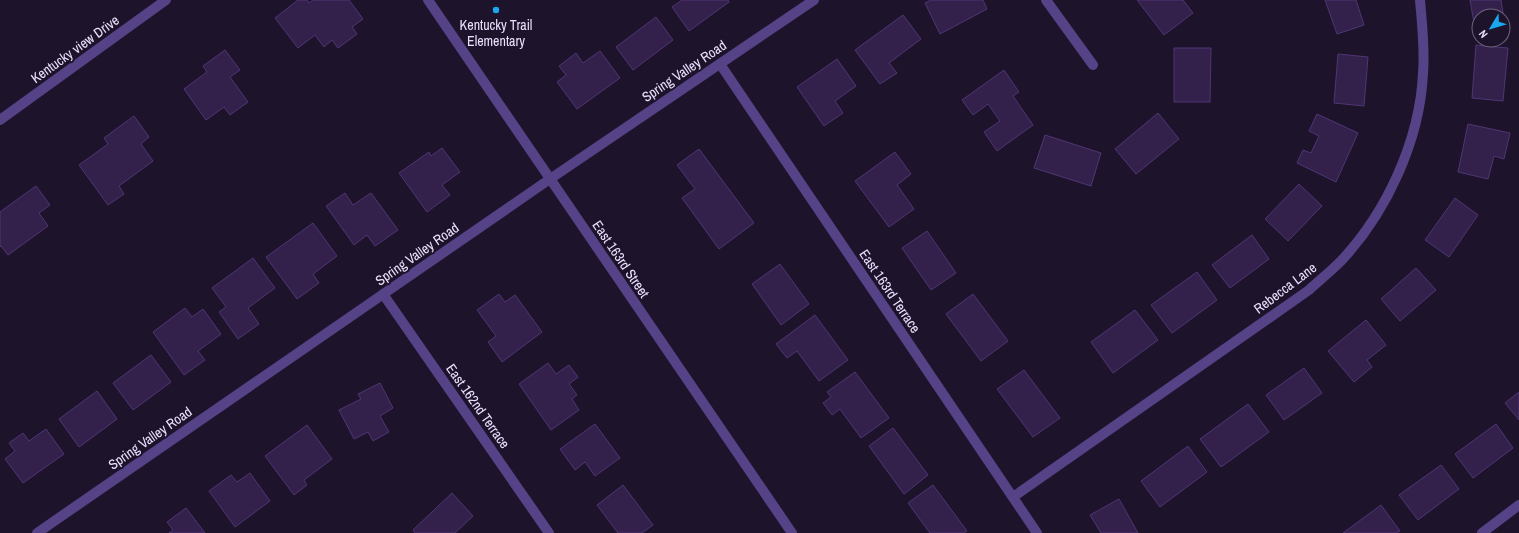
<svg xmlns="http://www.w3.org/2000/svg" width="1519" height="533" font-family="'Archivo Narrow',sans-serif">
<rect width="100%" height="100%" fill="#1d132b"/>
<g fill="#33214b" stroke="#503575">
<path d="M298,0H307L309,3L313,0H349L363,19L352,27L357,34L338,48L332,40L324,47L315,35L298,48L275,18Z"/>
<path d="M682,0H728L729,2L689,31L672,7Z"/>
<path d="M931,0H983L987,9L940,34L925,3Z"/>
<path d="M1137,0H1183L1193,13L1164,35Z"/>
<path d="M1325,0H1356L1364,25L1337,34Z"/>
<path d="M1470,0H1501L1504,19L1503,16H1479V23H1474Z"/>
<path d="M903,15L921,39L889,63L897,73L880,84L855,50Z"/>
<path d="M656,17L673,40L633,70L616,47Z"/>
<path d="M1476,45L1508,48L1503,101L1472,98Z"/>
<path d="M1174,48H1211L1210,102H1174Z"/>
<path d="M225,50L240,70L230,77L248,102L230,115L224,107L206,120L184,89L207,72L203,66Z"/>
<path d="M600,51L620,78L577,109L557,82L566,75L559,66L576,53L583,63Z"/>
<path d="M1338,54L1368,57L1364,106L1334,103Z"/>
<path d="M837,59L856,86L835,101L843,113L824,126L797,87Z"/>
<path d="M1004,70L1019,92L1013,96L1033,125L997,151L984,132L1000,121L988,104L973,115L962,100Z"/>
<path d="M1158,113L1179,139L1136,174L1115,149Z"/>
<path d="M1317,114L1358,133L1336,182L1297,163L1303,150L1311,153L1319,136L1309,131Z"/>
<path d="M134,116L149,137L141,144L153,161L119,186L124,194L108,205L79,165L108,144L104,138Z"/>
<path d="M1468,124L1510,133L1504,159L1494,156L1488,179L1458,172Z"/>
<path d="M1045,135L1101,153L1091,186L1034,168Z"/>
<path d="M442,148L460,172L442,185L450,195L427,212L399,173L429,152L431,156Z"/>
<path d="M699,149L754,223L719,249L682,198L695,189L677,165Z"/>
<path d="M895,152L911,174L897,185L914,209L889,227L855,181Z"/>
<path d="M1299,184L1322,206L1288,241L1265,219Z"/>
<path d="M36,186L50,205L39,213L48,226L8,255L1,246L0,247V212Z"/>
<path d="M345,193L353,205L371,193L398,230L375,246L367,235L354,245L326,206Z"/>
<path d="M1455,198L1478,215L1449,257L1425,240Z"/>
<path d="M313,223L337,256L313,274L319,283L297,299L266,257Z"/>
<path d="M927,231L956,273L931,290L902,248Z"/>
<path d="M1252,235L1269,259L1230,288L1212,265Z"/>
<path d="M253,258L275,288L248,308L259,324L238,339L219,312L226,307L212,288Z"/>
<path d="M780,264L809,304L781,325L752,284Z"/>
<path d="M1416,268L1436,290L1400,321L1381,299Z"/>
<path d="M1197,272L1217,300L1172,333L1151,305Z"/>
<path d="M499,294L505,302L515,295L542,332L502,362L488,342L496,336L477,310Z"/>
<path d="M973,294L1008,341L981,361L946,314Z"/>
<path d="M185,308L192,317L203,309L221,334L198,351L205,360L184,375L153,332Z"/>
<path d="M1135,310L1158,340L1113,373L1091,342Z"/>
<path d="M815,315L848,360L819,381L797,351L787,358L776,344Z"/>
<path d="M1366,320L1386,345L1367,360L1372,367L1354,382L1328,351Z"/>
<path d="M151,355L171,382L133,410L113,383Z"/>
<path d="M548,363L556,374L569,365L578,377L569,384L577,395L572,399L579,410L551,430L519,384Z"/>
<path d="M1304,368L1322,393L1284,420L1266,395Z"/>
<path d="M1024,370L1060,418L1033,437L997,389Z"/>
<path d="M855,372L889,418L861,438L840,409L832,415L823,403L831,397L827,392Z"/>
<path d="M380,383L393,408L380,416L389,432L373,441L368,432L354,439L339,410L361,399L358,394Z"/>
<path d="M97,391L117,419L79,447L59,419Z"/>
<path d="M1519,392V420L1505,403Z"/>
<path d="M1248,404L1269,432L1221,467L1200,439Z"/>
<path d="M595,424L620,458L595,476L585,462L575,470L560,449Z"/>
<path d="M1496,424L1513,448L1473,478L1455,454Z"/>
<path d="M307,425L332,459L304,480L307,485L294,495L265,456Z"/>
<path d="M893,428L928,475L904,494L869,446Z"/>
<path d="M46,429L64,454L23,483L5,459L15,451L9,443L23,433L29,441Z"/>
<path d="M1188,446L1207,472L1160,507L1141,481Z"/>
<path d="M1441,465L1459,489L1418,520L1399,495Z"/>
<path d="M250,473L270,501L235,527L209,491L231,475L237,482Z"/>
<path d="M623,485L653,525L642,533H618L597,505Z"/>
<path d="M933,485L967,531L964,533H930L908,503Z"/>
<path d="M452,493L473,516L455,533H415L413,530Z"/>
<path d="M1119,499L1138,533H1101L1090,515Z"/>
<path d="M1381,505L1400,531L1396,533H1343Z"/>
<path d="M186,508L205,533H169L173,530L167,522Z"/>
</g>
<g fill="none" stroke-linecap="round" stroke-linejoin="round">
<g stroke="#554287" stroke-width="10">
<path d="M428,0L792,533"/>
<path d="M1046,0L1093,65"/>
<path d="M720,64L1037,533"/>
<path d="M0,120L166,0"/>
<path d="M383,294L549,533"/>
<path d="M1013,497L1309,290C1320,280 1331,271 1341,261C1387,212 1420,140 1423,73C1425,48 1422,24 1420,0"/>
<path d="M37,533L550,179L814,0"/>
<path d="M1482,533L1519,505"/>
</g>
</g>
<circle fill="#19a8ef" stroke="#1d132b" stroke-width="1.5" cx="496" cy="10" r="4"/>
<g text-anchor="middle" stroke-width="4" stroke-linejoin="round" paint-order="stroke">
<g font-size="14" fill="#eae0fd" stroke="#1d132b">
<text x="496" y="30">Kentucky Trail<tspan x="496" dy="16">Elementary</tspan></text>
</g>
<g font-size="14" fill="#eae0fd" stroke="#1d132b">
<text transform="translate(75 49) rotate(-36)" y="5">Kentucky view Drive</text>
<text transform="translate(684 71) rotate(-34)" y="5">Spring Valley Road</text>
<text transform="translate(417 254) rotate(-35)" y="5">Spring Valley Road</text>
<text transform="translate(621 259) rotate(56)" y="5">East 163rd Street</text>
<text transform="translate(1285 288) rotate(-37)" y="5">Rebecca Lane</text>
<text transform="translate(890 291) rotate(56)" y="5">East 163rd Terrace</text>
<text transform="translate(478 406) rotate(55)" y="5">East 162nd Terrace</text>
<text transform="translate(150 438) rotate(-35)" y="5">Spring Valley Road</text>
</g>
</g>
<g transform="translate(1491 28) rotate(232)"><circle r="19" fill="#1d132b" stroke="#6f657f"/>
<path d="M0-3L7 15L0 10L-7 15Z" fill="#19a8ef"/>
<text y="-6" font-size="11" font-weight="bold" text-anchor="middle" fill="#eae0fd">N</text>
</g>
</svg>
